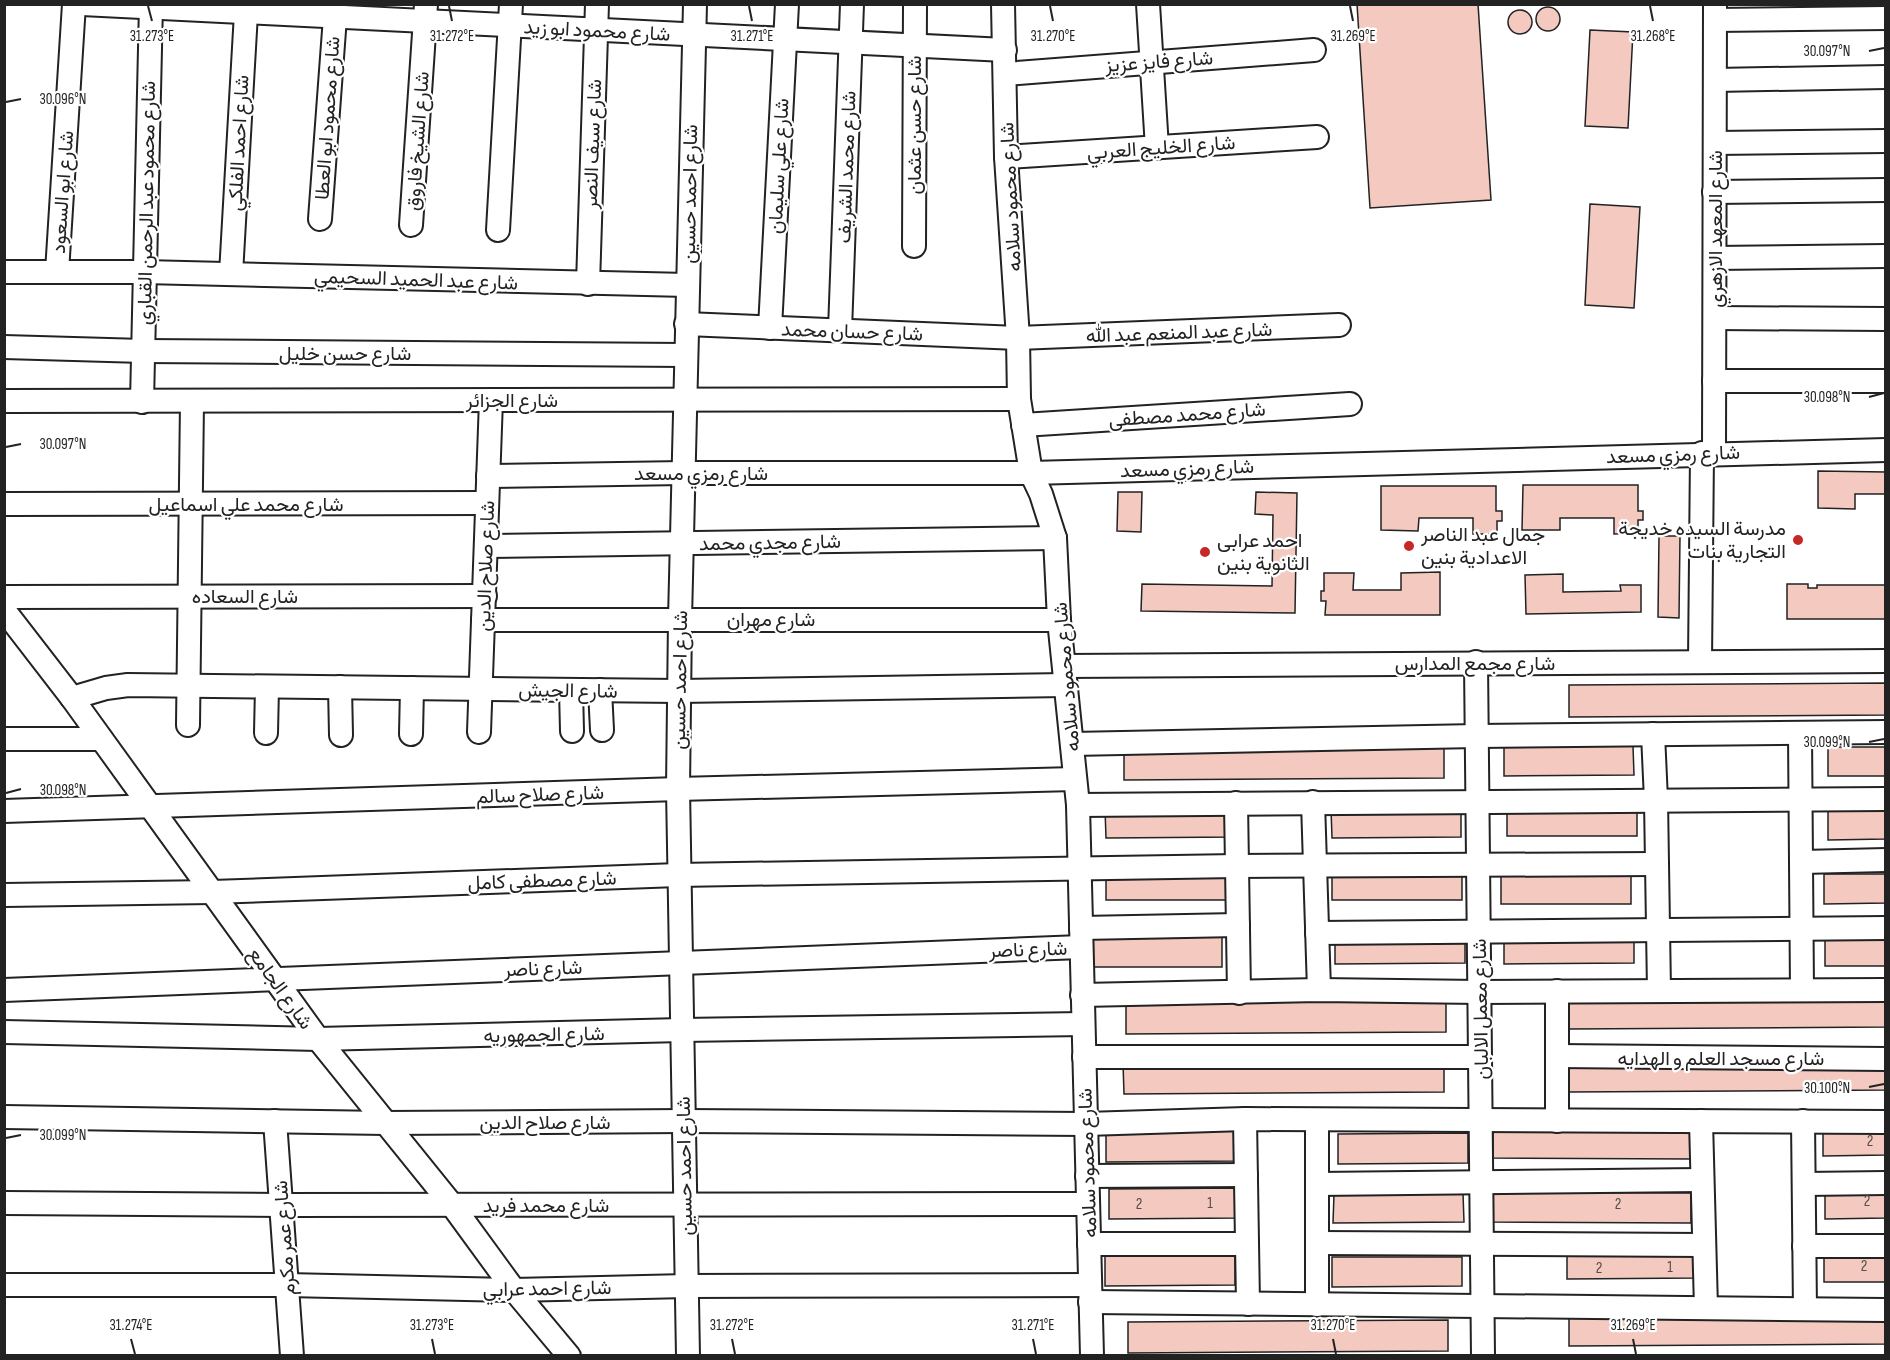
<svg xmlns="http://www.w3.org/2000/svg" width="1890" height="1360" font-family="'Sofia Sans Condensed',Vazirmatn,sans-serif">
<rect width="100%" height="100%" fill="#fff"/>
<g fill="#f3c9c0" stroke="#222" stroke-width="1.5">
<path d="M1357,4H1478L1491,200L1370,208Z"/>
<circle cx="1548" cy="19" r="12"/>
<circle cx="1520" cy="22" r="12"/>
<path d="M1590,30L1633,32L1628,128L1585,126Z"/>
<path d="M1590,204L1640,207L1634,308L1585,305Z"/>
<path d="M1818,471L1886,472V494H1855V509L1818,508Z"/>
<path d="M1523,485H1638V511H1643V520H1638V533L1614,534V518H1560V530H1522Z"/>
<path d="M1381,486H1496V511H1502V521H1497V534H1473V518H1419L1418,531L1381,530Z"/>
<path d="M1118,492H1142L1141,532L1117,531Z"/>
<path d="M1256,492L1297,493L1295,613L1141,611L1142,584L1272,586L1273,515L1255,514Z"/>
<path d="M1659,536H1680L1679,618L1658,617Z"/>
<path d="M1440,572V615H1325L1326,601H1321V591H1324V573H1354L1353,590H1401V573Z"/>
<path d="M1563,574V592L1621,591L1620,585H1641V612L1526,614L1525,575Z"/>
<path d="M1787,584H1808V588H1817V585H1886V619H1787Z"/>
<path d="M1886,683V715L1569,717V685Z"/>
<path d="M1633,746L1634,775L1504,776V747Z"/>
<path d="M1444,747V778L1124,780V749Z"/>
<rect x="1828" y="747" width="58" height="29"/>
<path d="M1637,806V836H1507V807Z"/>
<path d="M1235,808L1236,837L1106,838L1105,809Z"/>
<path d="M1461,808V837L1332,838L1331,809Z"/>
<path d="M1828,810H1886V839L1828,840Z"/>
<path d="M1236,870V900H1106V871Z"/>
<path d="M1462,870V900H1332V871Z"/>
<path d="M1631,874V904H1501V875Z"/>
<path d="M1824,874H1886V903L1824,904Z"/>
<path d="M1335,934H1465V963L1335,964Z"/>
<path d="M1504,934H1634V963L1504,964Z"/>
<path d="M1886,936V966H1825V937Z"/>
<path d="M1222,937V967H1092V938Z"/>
<path d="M1886,995V1027L1569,1029V997Z"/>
<path d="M1446,1001V1032L1126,1034V1003Z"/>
<path d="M1886,1059V1090L1569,1092V1061Z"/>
<path d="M1444,1061V1092L1124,1094L1123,1063Z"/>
<path d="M1823,1126H1886V1155L1823,1156Z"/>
<path d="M1493,1128L1692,1129V1159L1493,1158Z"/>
<path d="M1236,1131V1161L1106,1162V1132Z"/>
<path d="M1468,1133V1163L1338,1164V1134Z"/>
<path d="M1238,1188L1239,1218L1109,1219V1189Z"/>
<path d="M1825,1189H1886V1218L1825,1219Z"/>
<path d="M1492,1192L1691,1193V1223L1492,1222Z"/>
<path d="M1463,1193L1464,1222L1333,1223L1334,1194Z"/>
<path d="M1697,1249V1278L1567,1279V1250Z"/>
<rect x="1824" y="1253" width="62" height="29"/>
<path d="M1105,1256H1235V1285L1105,1286Z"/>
<path d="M1332,1257H1462V1286L1332,1287Z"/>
<path d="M1886,1313V1344L1569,1346V1315Z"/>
<path d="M1448,1320V1351L1128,1353V1322Z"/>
</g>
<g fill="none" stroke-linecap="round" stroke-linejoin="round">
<defs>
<g id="minor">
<path d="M82,4L1005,50"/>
<path d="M1003,4L1006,157L1018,338L1019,399L1031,473L1041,494L1055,538L1059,620L1078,805L1092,1356"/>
<path d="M1148,4L1157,148"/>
<path d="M1715,20L1886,18"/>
<path d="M1005,74L1314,50"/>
<path d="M1715,80L1886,77"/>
<path d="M1715,143L1886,141"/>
<path d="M1006,157L1317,137"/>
<path d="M1714,192L1886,190"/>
<path d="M320,219L335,17"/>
<path d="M411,225L426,4"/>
<path d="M498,230L511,4"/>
<path d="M914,246L915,4"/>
<path d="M1715,258L1886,256"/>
<path d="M4,272H144L687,285"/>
<path d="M57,272L74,4"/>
<path d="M231,274L246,13"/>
<path d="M588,284L597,4"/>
<path d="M1715,318L1886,319"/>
<path d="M686,324L1018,338L1339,325"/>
<path d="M770,328L787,4"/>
<path d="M840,330L852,4"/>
<path d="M4,347L143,351L686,355"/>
<path d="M1714,381H1886"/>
<path d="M4,401L1019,399"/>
<path d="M142,402L151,4"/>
<path d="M1023,425L1350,404"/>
<path d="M1714,453L1715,4"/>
<path d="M488,476L683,473H1031L1886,450"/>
<path d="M4,504L487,503"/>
<path d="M486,546L1055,538"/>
<path d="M4,597L485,596"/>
<path d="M4,610L72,698L318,1039L452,1205L514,1290L569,1356"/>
<path d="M483,620H1059"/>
<path d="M1476,662L1483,1356"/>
<path d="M1700,662L1702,453"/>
<path d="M1064,666L1886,661"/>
<path d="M340,687L341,735"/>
<path d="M571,690L572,731"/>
<path d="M600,690L602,730"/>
<path d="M72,698L106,688L128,685L679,691L1066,685"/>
<path d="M188,725L192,402"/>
<path d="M479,732L491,400"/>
<path d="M266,733L267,687"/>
<path d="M1800,733L1802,990"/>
<path d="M411,734L412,688"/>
<path d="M1653,734L1656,800L1659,991"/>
<path d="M4,739H101"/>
<path d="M1072,744L1477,736L1886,732"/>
<path d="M1313,802L1319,990"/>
<path d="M1236,803L1239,993"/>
<path d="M1078,805L1886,799"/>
<path d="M4,811L678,789L1075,779"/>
<path d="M1802,862L1886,860"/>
<path d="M4,895L212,892L678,875L1237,866L1657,864"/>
<path d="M1081,928L1238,925"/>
<path d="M1317,933L1886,928"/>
<path d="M4,990L1081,947"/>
<path d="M1082,995L1319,990L1480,992L1886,990"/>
<path d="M4,1032L318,1039L682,1030L1083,1024"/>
<path d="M1557,1056L1886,1059"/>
<path d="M1084,1057H1480"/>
<path d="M4,1117L386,1123L684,1121L1086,1124L1245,1119L1886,1122"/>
<path d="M1245,1119L1248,1304"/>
<path d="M275,1121L292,1356"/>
<path d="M1557,1121V991"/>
<path d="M1701,1121L1706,1308"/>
<path d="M1803,1121L1805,1309"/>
<path d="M1087,1176L1246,1175"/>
<path d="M1317,1184L1702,1180"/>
<path d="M1804,1184L1886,1183"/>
<path d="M4,1203L282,1205L1088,1204"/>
<path d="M1317,1243L1704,1245"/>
<path d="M1089,1244H1247"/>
<path d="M1804,1246H1886"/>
<path d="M4,1285H287L514,1290L687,1286L1090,1285"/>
<path d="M1090,1302L1886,1310"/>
<path d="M1317,1305V1120"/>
<path d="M688,1356L678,789L680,619L695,4"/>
</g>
</defs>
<use href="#minor" stroke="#222" stroke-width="26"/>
<use href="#minor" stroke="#fff" stroke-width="22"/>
</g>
<path fill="none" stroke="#222" stroke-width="2" d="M148,6L152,21M449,6L452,21M749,6L752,21M1050,6L1053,21M1350,6L1353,21M1650,6L1653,21M1869,51L1884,48M6,102L21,99M1869,397L1884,393M6,447L21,444M1869,742L1884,739M6,793L21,789M1869,1087L1884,1084M6,1138L21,1135M131,1339L135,1354M432,1339L435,1354M732,1339L735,1354M1033,1339L1036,1354M1333,1339L1336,1354M1633,1339L1636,1354"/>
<g fill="#c62828" stroke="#fff" stroke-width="2">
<circle cx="1798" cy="540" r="6"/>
<circle cx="1409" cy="546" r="6"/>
<circle cx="1205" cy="552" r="6"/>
</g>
<g text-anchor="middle" stroke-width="4.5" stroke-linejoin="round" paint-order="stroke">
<g font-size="16" fill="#564c4a">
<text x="1870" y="1146">2</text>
<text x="1867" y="1206">2</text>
<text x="1210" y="1208">1</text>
<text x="1139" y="1209">2</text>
<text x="1618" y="1209">2</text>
<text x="1864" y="1271">2</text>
<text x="1670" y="1272">1</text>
<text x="1599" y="1273">2</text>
</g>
<g font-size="20" fill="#222" stroke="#fff">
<text transform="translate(597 30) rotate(3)" y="7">شارع محمود ابو زيد</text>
<text transform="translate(1159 61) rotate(-4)" y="7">شارع فايز عزيز</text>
<text transform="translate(327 118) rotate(-86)" y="7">شارع محمود ابو العطا</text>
<text transform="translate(914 125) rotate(-90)" y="7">شارع حسن عثمان</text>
<text transform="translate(417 141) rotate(-86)" y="7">شارع الشيخ فاروق</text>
<text transform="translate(238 143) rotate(-87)" y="7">شارع احمد الفلكي</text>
<text transform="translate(592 144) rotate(-88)" y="7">شارع سيف النصر</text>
<text transform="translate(1161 147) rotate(-4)" y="7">شارع الخليج العربي</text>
<text transform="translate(778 166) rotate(-87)" y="7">شارع علي سليمان</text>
<text transform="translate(846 167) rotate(-88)" y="7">شارع محمد الشريف</text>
<text transform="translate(62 192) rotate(-86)" y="7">شارع ابو السعود</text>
<text transform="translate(689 194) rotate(-89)" y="7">شارع احمد حسين</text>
<text transform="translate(1010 197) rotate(-93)" y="7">شارع محمود سلامه</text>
<text transform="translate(146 203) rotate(-89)" y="7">شارع محمود عبد الرحمن القباري</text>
<text transform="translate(1715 229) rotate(-90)" y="7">شارع المعهد الازهري</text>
<text transform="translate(416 279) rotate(2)" y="7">شارع عبد الحميد السحيمي</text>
<text transform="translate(852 331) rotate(2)" y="7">شارع حسان محمد</text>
<text transform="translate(1179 332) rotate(-2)" y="7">شارع عبد المنعم عبد الله</text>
<text x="345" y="360">شارع حسن خليل</text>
<text x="512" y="407">شارع الجزائر</text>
<text transform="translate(1187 414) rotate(-4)" y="7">شارع محمد مصطفى</text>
<text transform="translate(1673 454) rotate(-2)" y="7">شارع رمزي مسعد</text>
<text transform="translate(1187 468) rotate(-2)" y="7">شارع رمزي مسعد</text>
<text x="701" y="480">شارع رمزي مسعد</text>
<text x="246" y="511">شارع محمد علي اسماعيل</text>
<text transform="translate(770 542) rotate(-1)" y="7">شارع مجدي محمد</text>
<text transform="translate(485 566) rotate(-88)" y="7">شارع صلاح الدين</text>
<text x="245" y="603">شارع السعاده</text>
<text x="771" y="626">شارع مهران</text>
<text x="1475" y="670">شارع مجمع المدارس</text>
<text transform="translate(1066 677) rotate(-95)" y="7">شارع محمود سلامه</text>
<text transform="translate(679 680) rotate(-89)" y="7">شارع احمد حسين</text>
<text transform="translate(568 690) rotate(1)" y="7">شارع الجيش</text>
<text transform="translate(540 794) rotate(-2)" y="7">شارع صلاح سالم</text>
<text transform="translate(542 880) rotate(-2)" y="7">شارع مصطفى كامل</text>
<text transform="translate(1028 949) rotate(-2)" y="7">شارع ناصر</text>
<text transform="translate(543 968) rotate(-2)" y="7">شارع ناصر</text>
<text transform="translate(281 988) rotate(54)" y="7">شارع الجامع</text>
<text transform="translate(1480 1009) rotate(-91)" y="7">شارع معمل الالبان</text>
<text transform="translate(544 1034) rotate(-1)" y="7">شارع الجمهوريه</text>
<text x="1721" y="1065">شارع مسجد العلم و الهدايه</text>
<text x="545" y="1129">شارع صلاح الدين</text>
<text transform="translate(1087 1163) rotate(-92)" y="7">شارع محمود سلامه</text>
<text transform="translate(684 1166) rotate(-91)" y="7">شارع احمد حسين</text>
<text x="546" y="1212">شارع محمد فريد</text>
<text transform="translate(284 1238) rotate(-94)" y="7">شارع عمر مكرم</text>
<text transform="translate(547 1288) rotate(-1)" y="7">شارع احمد عرابي</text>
</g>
<g font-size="20" fill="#222" stroke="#fff" text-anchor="start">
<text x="1786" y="535" text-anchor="end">مدرسة السيده خديجة<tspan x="1786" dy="23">التجارية بنات</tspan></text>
<text x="1421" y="541">جمال عبد الناصر<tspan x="1421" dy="23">الاعدادية بنين</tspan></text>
<text x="1217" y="547">احمد عرابى<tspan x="1217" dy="23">الثانوية بنين</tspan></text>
</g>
</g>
<g font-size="15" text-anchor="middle" fill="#222" stroke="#fff" stroke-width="4.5" stroke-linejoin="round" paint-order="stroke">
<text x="152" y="41">31.273°E</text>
<text x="452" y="41">31.272°E</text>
<text x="752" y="41">31.271°E</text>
<text x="1053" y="41">31.270°E</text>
<text x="1353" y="41">31.269°E</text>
<text x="1653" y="41">31.268°E</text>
<text x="1827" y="56">30.097°N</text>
<text x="63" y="104">30.096°N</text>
<text x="1827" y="402">30.098°N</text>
<text x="63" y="449">30.097°N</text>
<text x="1827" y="747">30.099°N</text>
<text x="63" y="795">30.098°N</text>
<text x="1827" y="1093">30.100°N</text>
<text x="63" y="1140">30.099°N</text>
<text x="131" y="1330">31.274°E</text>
<text x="432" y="1330">31.273°E</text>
<text x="732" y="1330">31.272°E</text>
<text x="1033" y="1330">31.271°E</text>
<text x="1333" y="1330">31.270°E</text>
<text x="1633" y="1330">31.269°E</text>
</g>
<rect width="1890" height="1360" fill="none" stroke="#222222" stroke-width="12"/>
</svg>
